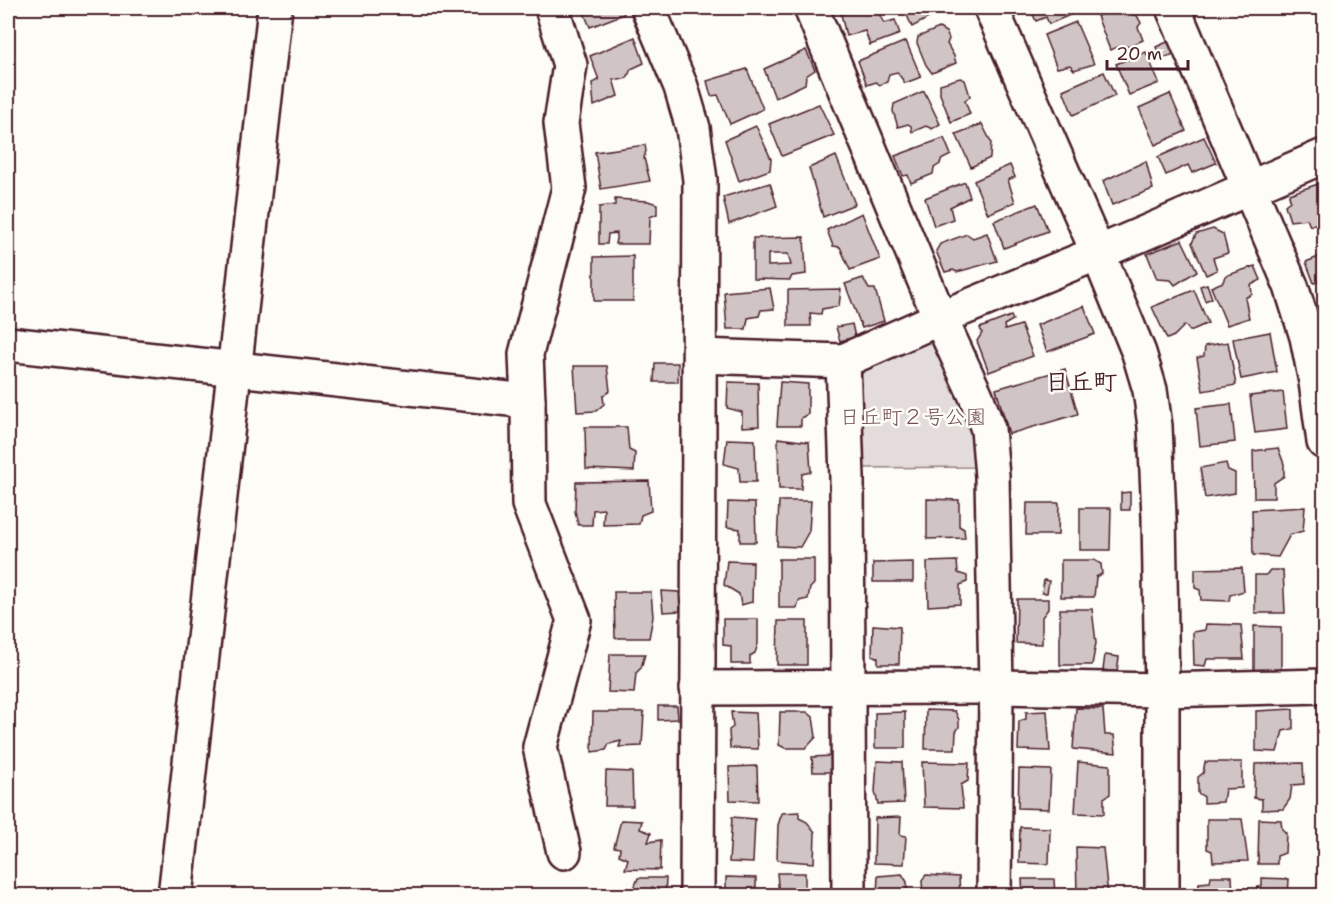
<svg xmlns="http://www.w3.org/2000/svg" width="1332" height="903" font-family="'Shantell Sans','Klee One',sans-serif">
<rect width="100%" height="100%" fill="#fdfcf7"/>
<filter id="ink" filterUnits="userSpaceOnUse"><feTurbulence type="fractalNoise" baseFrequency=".0167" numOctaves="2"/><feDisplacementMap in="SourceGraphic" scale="12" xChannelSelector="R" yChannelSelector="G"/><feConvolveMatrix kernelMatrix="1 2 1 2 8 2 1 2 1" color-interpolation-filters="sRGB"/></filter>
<g filter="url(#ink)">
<path fill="#e3dcda" stroke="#967e82" stroke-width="1.5" d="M923,340L941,348L971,428L979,467L860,468V377L870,360Z"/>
<g fill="#d0c5c4" stroke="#4a1f2b" stroke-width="1.5" fill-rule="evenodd">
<path d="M582,8H623L624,14L590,27Z"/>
<path d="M853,8H876L884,23L895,20L900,34L870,45L865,31L846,36L841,14L850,12Z"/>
<path d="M904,8H934L936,14L912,27Z"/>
<path d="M1030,8H1084V9L1049,24L1046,17L1036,21Z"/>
<path d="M1119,8H1130L1133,15L1136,14L1141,23L1138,27L1143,40L1127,47L1123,45L1110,50L1097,16Z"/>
<path d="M1076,22L1094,64L1074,70L1070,65L1057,68L1044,35Z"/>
<path d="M939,28L946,32L949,39L947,44L954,56L956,63L932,73L926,65L917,43L918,37Z"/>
<path d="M635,37L644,63L631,69L627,78L619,80L613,79L618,96L594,106L592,83L599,80L590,56Z"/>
<path d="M1172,40L1177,53L1161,59L1156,47Z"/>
<path d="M906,41L921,77L905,83L897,72L889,74L887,82L880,85L876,82L867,85L858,61Z"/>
<path d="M806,50L815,70L806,76L805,84L775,98L764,69Z"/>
<path d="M1146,52L1159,83L1129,95L1116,64Z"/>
<path d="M747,69L763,109L730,124L718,95L711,96L707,81Z"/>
<path d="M1104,72L1115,96L1073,115L1063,90Z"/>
<path d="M960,78L965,80L970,96L965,101L970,114L951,122L940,94V84Z"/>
<path d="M924,91L940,124L932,129L926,126L912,132L911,126L908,124L898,127L893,111L894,104Z"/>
<path d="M1170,94L1186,131L1155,145L1139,108Z"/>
<path d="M819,104L834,135L782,156L769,124Z"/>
<path d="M982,124L991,142L990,158L971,167L956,134Z"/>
<path d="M756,126L771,159L770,170L739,181L725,140Z"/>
<path d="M1204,137L1216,163L1192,173L1188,165L1166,175L1158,157Z"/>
<path d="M944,138L951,155L941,160L940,164L934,168L933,174L911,183L908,175L903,176L895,156Z"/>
<path d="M645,145L646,151L644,158L650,181L601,189L595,152Z"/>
<path d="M836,156L855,204L823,217L809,168Z"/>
<path d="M1146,161L1153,189L1112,205L1103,181Z"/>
<path d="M1010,165L1015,177L1008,180L1015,202L988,214L974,181Z"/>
<path d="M965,182L970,197L950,207L953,219L934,226L925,198Z"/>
<path d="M770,183L777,206L729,224L723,197Z"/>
<path d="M1318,184L1323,192L1320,198L1324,212V220L1310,226L1307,219L1290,221L1285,205L1290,201L1289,194Z"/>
<path d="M615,199L648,201L657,204V214L650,217L649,244H615L617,233L608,234L607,244H599V207L615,205Z"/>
<path d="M1037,204L1048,231L1004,248L994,221Z"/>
<path d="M862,213L880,259L850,270L840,247L833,246L827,230Z"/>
<path d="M1213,229L1223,234L1228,253L1213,258L1217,270L1206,275L1192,243L1196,234Z"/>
<path d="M987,233L997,261L957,272L953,270L945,272L936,251L940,244L967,234L973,238Z"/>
<path d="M804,237L806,274L792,276L790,280L753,279V238ZM768,254H788L791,265L768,266Z"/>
<path d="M1182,240L1197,271L1175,285L1171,280L1157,279L1147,254Z"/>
<path d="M1324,246V280L1314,283L1306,262L1321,256V247Z"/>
<path d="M633,256V301H594V257Z"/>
<path d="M1255,266L1261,280L1251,285L1252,294L1245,298L1249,318L1227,325L1211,287L1223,282L1225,276Z"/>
<path d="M863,278L869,289H875L884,321L862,328L845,284Z"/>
<path d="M1207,284L1212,298L1205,301L1200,286Z"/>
<path d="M770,288L774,309L761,310L759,316L748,318L746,329H727L724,292Z"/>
<path d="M841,289L839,306L822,309L821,314L810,313L811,326H788V290Z"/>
<path d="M1194,290L1208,323L1190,331L1185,325L1174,336L1167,339L1152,307Z"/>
<path d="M1084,306L1095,334L1047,352L1037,325Z"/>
<path d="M1011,316L1013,320L1004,325L1005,330L1021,325L1033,356L989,372L977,341L982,333L980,328Z"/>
<path d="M852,324L855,337L840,341L836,327Z"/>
<path d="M1270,332L1277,372L1241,379L1233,339Z"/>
<path d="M1228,342L1236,385L1203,391L1197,358L1204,356L1205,346Z"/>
<path d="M655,363H678V382H654Z"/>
<path d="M574,366H607L610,391L603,396L604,404L596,411L577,412Z"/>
<path d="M1065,369L1078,414L1009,434L996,389Z"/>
<path d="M728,382L758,383L759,426L742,427V412L727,408Z"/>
<path d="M780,382L808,384V414L801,418V426H777Z"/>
<path d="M1283,392L1287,429L1255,433L1250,396Z"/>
<path d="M1231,404L1235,442L1200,446L1196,408Z"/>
<path d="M585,427H627L629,450L635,453L634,471L586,469Z"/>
<path d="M778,438L809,442L811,472L802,474L801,489H779Z"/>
<path d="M727,439L755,440L756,482H740L739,468L724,464Z"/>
<path d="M1278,448L1284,464V476L1274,483V498H1254L1253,451Z"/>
<path d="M1226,463L1228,470L1235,473V493L1205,498L1200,468Z"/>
<path d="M649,481L651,511L641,515L639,524L603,525L604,509L593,510L592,525H578L575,511L576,482Z"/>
<path d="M1130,492V510H1121V493Z"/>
<path d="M927,499L959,500V526L964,529L965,538L927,539Z"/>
<path d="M779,501H811L809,531L800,547L777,546Z"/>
<path d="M728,502L755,503L756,542H740V529L727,527Z"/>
<path d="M1027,503H1059L1058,535H1026Z"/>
<path d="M1305,507L1303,531L1290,535L1278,557L1253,555L1252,510Z"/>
<path d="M1080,508H1111L1110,550H1080Z"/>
<path d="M779,559H814V584L810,588L808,599L799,601L797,608H779Z"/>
<path d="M1061,560H1094L1101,564L1102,574L1096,577L1094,597H1061Z"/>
<path d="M727,561L753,562L752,602L741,605L739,594L724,585Z"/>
<path d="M957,561L958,573L967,576V582L960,585V604L928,606L927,562Z"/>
<path d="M913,562V582H873V563Z"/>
<path d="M1242,568L1244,591L1230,595L1229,601L1201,600L1200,590L1195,588V569Z"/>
<path d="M1270,570H1283L1285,613H1255V575H1266Z"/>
<path d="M1044,580L1049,581L1047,593H1042Z"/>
<path d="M661,591L679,592L680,611L663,612Z"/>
<path d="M614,592H651L653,617L649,638H615Z"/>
<path d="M1017,599H1048V609L1042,617V644L1016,643Z"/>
<path d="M1060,609H1092L1096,643L1092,665H1060Z"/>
<path d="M723,619H758V644L755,653L750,656V664H731V646L723,645Z"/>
<path d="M778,621H807V665H777Z"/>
<path d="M1206,624L1241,625L1244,659H1207L1205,666L1194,665L1193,632L1205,630Z"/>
<path d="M873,625L900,627L899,664H878V658L872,655Z"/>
<path d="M1254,626L1281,627V673L1254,672Z"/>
<path d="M610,654H645L641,668L636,673L634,693L608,692Z"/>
<path d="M1105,655L1119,657L1117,672L1103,670Z"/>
<path d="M658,706H677L678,719L658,720Z"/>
<path d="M1076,708L1103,709L1105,735H1114L1116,753L1073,749Z"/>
<path d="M1293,709V729L1283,731L1277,752L1256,751V711Z"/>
<path d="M926,710L955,711L959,720V727L956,732L955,749H925Z"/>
<path d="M1047,711L1050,751L1018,750L1019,721L1026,719V712Z"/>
<path d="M593,712H644L642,746L619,747L621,741L609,744L606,750L592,752Z"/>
<path d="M731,712L756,713L758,749L730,748L729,730L733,727Z"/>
<path d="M780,712H807L813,717L816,737L806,748H785L779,745Z"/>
<path d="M905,712V748H875V713Z"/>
<path d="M832,756V772H813L812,757Z"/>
<path d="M877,761L902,762L904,803L878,804L875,792Z"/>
<path d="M922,762L969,763L968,781L961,785L963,808L924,807Z"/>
<path d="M1078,762L1110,765V794L1104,798V814L1075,813Z"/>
<path d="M1205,762H1242V788L1225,789L1223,802L1204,803V797L1198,793V777L1203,773Z"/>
<path d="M1303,763L1304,784L1292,785L1290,799L1283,809L1262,810V799L1254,798L1255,764Z"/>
<path d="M757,766L758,801L730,800L729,767Z"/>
<path d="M1019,769L1051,770L1049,809L1018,808Z"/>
<path d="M606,771L632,772L633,806H605Z"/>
<path d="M799,812V818L807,822L815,832L814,863L777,860L778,825L782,813Z"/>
<path d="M732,817L755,819L753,863L729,862Z"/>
<path d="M901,817L900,835L906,836L904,864L874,863L875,818Z"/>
<path d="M1207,819H1242L1248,861L1213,862L1212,851L1207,849Z"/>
<path d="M1259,819L1281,820L1282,829L1286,833L1285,853L1277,856V864H1258Z"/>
<path d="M621,820L642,821L640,829L651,833L648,842L661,840L660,870L625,869L628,859L619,855L620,848L614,847Z"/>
<path d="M1020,827L1050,828L1049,864L1019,863Z"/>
<path d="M1076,847L1103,848L1108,896H1077Z"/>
<path d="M777,873H805V896H779Z"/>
<path d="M902,874L907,882V892L905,896H877L878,876Z"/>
<path d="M926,875L959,877L960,896H923L922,880Z"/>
<path d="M1211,876H1232L1233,896H1198L1199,883L1210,882Z"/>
<path d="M726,877L756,878V896H726Z"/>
<path d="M638,878H666L665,896H631Z"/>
<path d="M1262,878L1289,879L1288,896H1257V887L1262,886Z"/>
<path d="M1022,879H1054L1055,896H1023Z"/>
</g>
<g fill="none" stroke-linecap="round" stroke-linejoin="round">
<defs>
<g id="minor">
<path d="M552,8L570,65L561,123L569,188L526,354L528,401L529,504L574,620L540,747L564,852"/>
<path d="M648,8L681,87L693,128L700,180L697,896"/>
<path d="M811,8L940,318L976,396L988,429L992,476L996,687L994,896"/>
<path d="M991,8L1098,253L1139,353L1150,390L1155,426L1159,517L1162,690V896"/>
<path d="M1173,8L1291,286L1307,337L1316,382L1324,442"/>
<path d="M8,344L528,401"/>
<path d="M700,356L843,361L940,318L1098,253L1324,156"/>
<path d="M843,361L847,478L849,896"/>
<path d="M697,688L996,687L1162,690L1324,686"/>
<path d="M175,896L275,8"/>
</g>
</defs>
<use href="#minor" stroke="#4a1f2b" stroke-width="38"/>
<use href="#minor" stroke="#fdfcf7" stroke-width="33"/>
</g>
</g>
<g text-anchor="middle" stroke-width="5" stroke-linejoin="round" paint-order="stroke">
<g font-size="21" fill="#704e57" stroke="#fdfcf7">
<text x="913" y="424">日丘町２号公園</text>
</g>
<g font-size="24" font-weight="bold" fill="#4a1f2b" stroke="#fdfcf7">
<text x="1081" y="390">日丘町</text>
</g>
</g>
<rect width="1332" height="903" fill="none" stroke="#fdfcf7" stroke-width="30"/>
<rect x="15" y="15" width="1302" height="873" fill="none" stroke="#4a1f2b" stroke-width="2" filter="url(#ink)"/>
<path d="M1107 60v9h81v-9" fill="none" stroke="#4a1f2b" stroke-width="3"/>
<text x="1116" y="60" font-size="18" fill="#4a1f2b" stroke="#fdfcf7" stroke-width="4.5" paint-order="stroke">20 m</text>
</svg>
